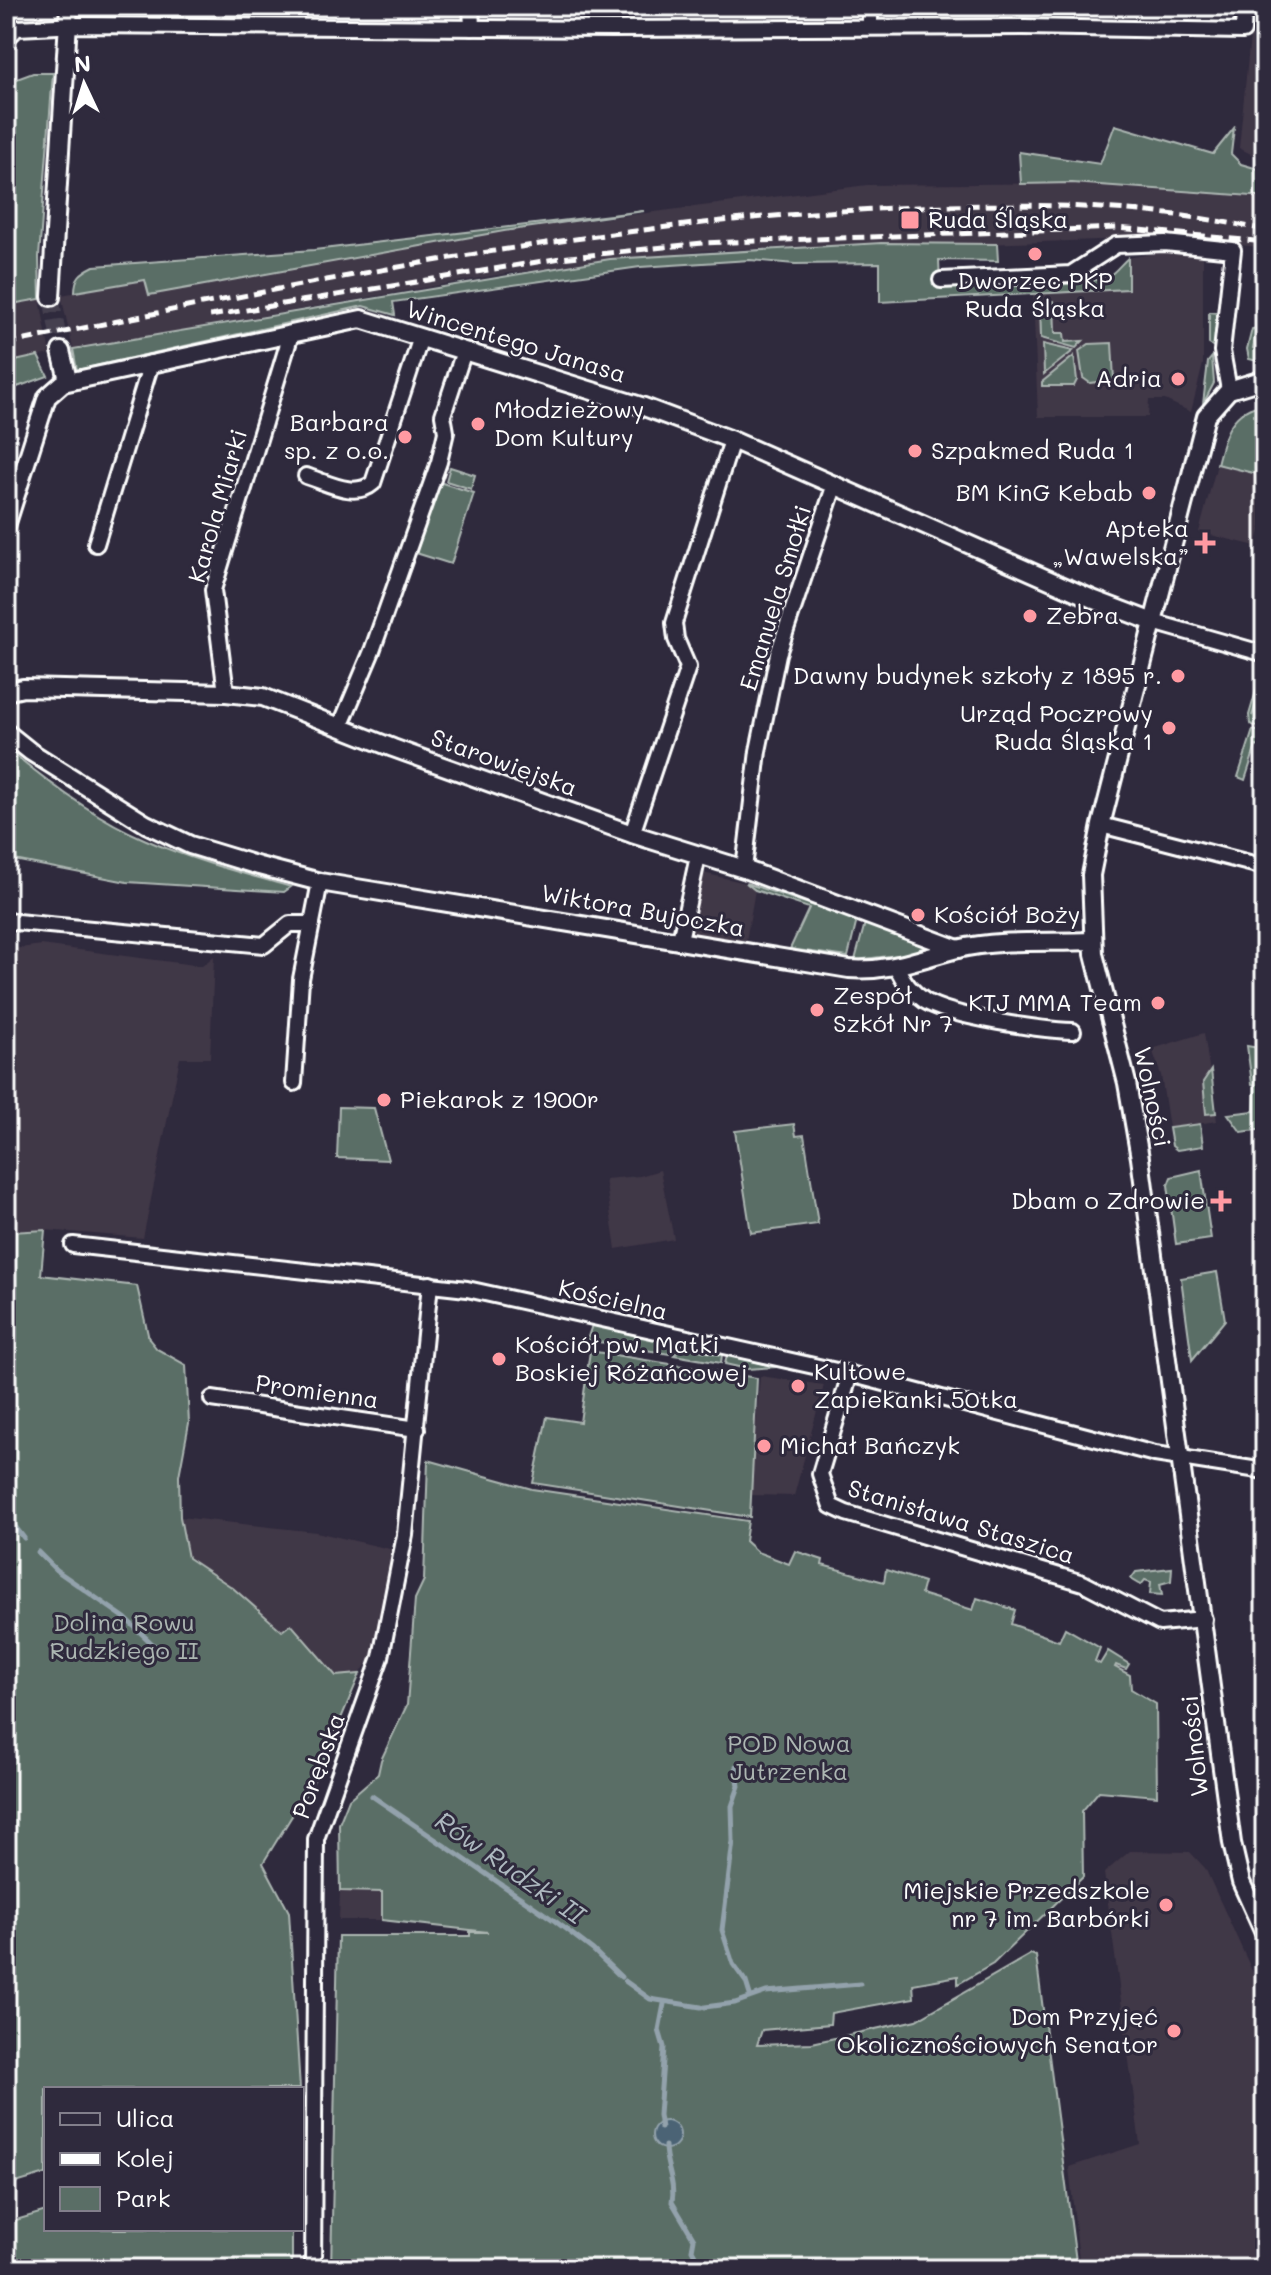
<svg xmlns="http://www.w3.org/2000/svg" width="1271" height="2275" font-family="Mali,sans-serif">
<rect width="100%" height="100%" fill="#2f2a3d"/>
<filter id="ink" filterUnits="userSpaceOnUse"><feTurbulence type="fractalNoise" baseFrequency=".0125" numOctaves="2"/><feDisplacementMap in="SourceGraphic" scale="16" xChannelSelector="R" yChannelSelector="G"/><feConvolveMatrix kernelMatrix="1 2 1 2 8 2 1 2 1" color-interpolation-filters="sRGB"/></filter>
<g filter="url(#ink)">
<g fill="#413747">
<path d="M1253,6H1265V161L1239,148Z"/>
<path d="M1072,183L1265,197V248L1195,239L1153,238L931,246L881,243L702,251L510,273L73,349L61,295L146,280L150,295L504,231L867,185Z"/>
<path d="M1166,251L1203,255V364L1191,412L1165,400H1149L1148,417H1038L1033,293L1128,289V258Z"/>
<path d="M1265,293V352L1252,349Z"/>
<path d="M40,299L50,354L6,363V305Z"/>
<path d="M1217,464L1265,476V513L1256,546L1199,532Z"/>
<path d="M703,873L746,883L755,890L746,941L692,932Z"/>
<path d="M41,945L202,966L214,956L210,1058H180L143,1238L45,1230L10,1232L6,1223V950Z"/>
<path d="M1204,1033L1217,1121L1169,1128L1161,1075L1152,1049Z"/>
<path d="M660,1170L674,1239L616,1249L605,1179L640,1176Z"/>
<path d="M760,1376L824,1385L794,1496L750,1495Z"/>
<path d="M180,1517L316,1532L394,1550L371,1658L360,1674L336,1676L291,1625L283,1631L232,1588L188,1558Z"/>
<path d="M1130,1851L1190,1852L1205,1868L1265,1999V2269H1080L1069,2167L1140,2144L1104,1873Z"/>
<path d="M340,1891L383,1892L382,1920H339Z"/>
</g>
<g fill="#5a6e66" stroke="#acb6b2" stroke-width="2">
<path d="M33,73H53L39,257L40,299L6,305V83Z"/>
<path d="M1115,125L1213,154L1234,128L1231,154L1241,164L1265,171V197L1072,183L1021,184L1019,152L1100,164Z"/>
<path d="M644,211L504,231L149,295L145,280L75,292C75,277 80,273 94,266L314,250Z"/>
<path d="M881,243L997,244L998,261L939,260L940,283C973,284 1086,291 1110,275C1115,272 1122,263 1128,258V289L880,302V263L795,264L750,260L640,267L393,302L395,315L363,306L77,370L73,349L610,259Z"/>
<path d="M1054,301L1055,333H1064L1065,342L1083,341L1076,348L1041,338L1040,302Z"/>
<path d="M1209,312L1220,313L1214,347L1209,344Z"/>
<path d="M1257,328L1253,348L1265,352V363L1249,359L1247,349L1252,329Z"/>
<path d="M1112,343L1114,380L1090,383L1083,378L1079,351L1089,344Z"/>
<path d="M1043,344L1073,351L1044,374Z"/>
<path d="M38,356L48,376L6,391V363Z"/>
<path d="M1074,356L1077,380L1074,386H1042V382Z"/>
<path d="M1212,357L1214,383L1203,404L1208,362Z"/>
<path d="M1265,404V476L1217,464C1224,435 1231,409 1265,404Z"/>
<path d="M450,467L475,475L471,489L446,481Z"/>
<path d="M439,482L474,493L451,564L416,553Z"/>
<path d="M1264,664L1265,675L1252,716L1256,707L1265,710V729L1250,724L1249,715Z"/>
<path d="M1253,730L1265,733V748L1256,746L1245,780L1238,777Z"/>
<path d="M6,747C47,782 95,818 144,839C191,860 242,873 291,887L284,892L127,882L9,859L6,875Z"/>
<path d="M746,883L857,920L848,957L790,949L809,908L755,890Z"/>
<path d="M865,923L925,942L927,949L916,953L855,960Z"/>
<path d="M1247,1046L1265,1049V1129L1241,1132L1228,1114L1254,1111L1255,1085L1252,1084Z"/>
<path d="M1211,1070L1216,1113L1206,1114L1203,1082Z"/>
<path d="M339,1107L374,1108L388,1160L337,1158Z"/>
<path d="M794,1124L796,1136L804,1135L818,1224L751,1233L735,1131Z"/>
<path d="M1200,1124L1203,1146L1177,1150L1172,1146L1169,1128Z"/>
<path d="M1201,1170L1211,1239L1176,1244L1168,1185L1171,1177Z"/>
<path d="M6,1223L11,1232L45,1230L41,1275L137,1286L149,1339L157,1349L186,1365L189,1423L179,1476L180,1517L188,1558L233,1588L282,1631L291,1624L336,1676L360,1674L317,1775L263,1863L289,1912L300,2089H46V2174L6,2186Z"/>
<path d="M1217,1272L1225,1320L1192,1360L1181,1278Z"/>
<path d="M592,1325L677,1344L669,1354L587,1340Z"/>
<path d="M683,1346L722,1354L721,1363L674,1355Z"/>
<path d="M590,1351L757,1378L750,1517L533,1483L547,1417L580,1422Z"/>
<path d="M727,1355L776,1367L747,1369L725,1364Z"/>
<path d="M428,1460L532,1489L748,1521L745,1541L757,1552L789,1564L795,1551L823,1560L822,1565L884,1582L886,1570L924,1582L921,1593L924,1595L973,1610L977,1598L1015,1610L1011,1624L1059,1641L1065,1628L1100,1648L1095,1661L1100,1664L1108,1651L1129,1664L1126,1669L1116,1665L1115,1667L1130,1675L1131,1689L1156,1704L1157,1796L1099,1791L1082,1811L1083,1877L993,1964L958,1984V1976L913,1984L914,1998L831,2013L830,2024L762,2030L757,2045L812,2043L916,2020L1031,1954L1036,1956L1077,2269H331L338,1936H470V1932H488L382,1920V1892L340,1891L339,1824L349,1799L378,1774L381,1760L407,1705L415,1599L424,1580Z"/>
<path d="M1172,1568L1171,1581L1160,1584L1162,1595L1150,1594L1151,1582L1145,1580L1141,1585L1131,1579L1136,1572Z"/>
<path d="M46,2211V2229H292V2269H6V2223Z"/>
</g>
<circle fill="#4b6474" stroke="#93a2ac" stroke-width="2" cx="666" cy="2135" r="14"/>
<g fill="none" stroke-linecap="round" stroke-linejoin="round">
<g stroke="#93a2ac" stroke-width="5">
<path d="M6,1515L24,1538"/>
<path d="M38,1552L56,1570L125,1618L161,1652"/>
<path d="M736,1766L739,1786L732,1806L733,1841L722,1930L733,1964L746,1982L750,1995"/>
<path d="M372,1796L555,1921L593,1950L621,1977"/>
<path d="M625,1981L650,1999L701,2007"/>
<path d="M705,2007L735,2003L766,1992L860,1984"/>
<path d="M661,2128L659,2115L664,2047L659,2030L664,2004"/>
<path d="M665,2146C665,2165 676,2183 672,2202L694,2239L692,2250L703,2269"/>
</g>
<path stroke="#443f50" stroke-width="16" stroke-dasharray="16 8" stroke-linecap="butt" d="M51,297L61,351"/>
<defs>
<g id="minor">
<path d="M471,6L472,28"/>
<path d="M870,6V27"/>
<path d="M6,39L17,28L78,25L614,29L1024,27L1243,31L1244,6"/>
<path d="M941,280L1071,274L1116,245L1165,243L1233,250L1222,351L1229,390"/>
<path d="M306,476C326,482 355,499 373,483L421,337"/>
<path d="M96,544L151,363"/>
<path d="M1153,622L1265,654"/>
<path d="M226,693L213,590L291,334"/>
<path d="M340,727L372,651L439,462L446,432L443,415L464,351"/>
<path d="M1101,825L1265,867"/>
<path d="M632,834L688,667L676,639L674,623L732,440"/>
<path d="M744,869L758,751L778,654L835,484"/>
<path d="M6,921L264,945L290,924H312"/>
<path d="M680,940L698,856"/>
<path d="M897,968C904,983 912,992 925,1001C951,1017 1041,1030 1073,1031"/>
<path d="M294,1083L301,979L320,882"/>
<path d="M73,1245L467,1289L850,1374L1155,1454L1265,1471"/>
<path d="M850,1374L820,1474L831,1506L846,1513L1083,1583L1160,1623L1204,1619"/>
<path d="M212,1399L417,1429"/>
<path d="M313,2269L316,1839L381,1657L405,1535L430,1284"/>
</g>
<g id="tertiary">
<path d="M51,297L69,6"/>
<path d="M61,351L68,380"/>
<path d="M1265,379L1229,390L1206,416L1101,825L1091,875L1094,954L1127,1083L1140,1158L1232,1843L1241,1882L1265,1935"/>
<path d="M6,526L47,397L63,383L361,319L644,407L732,440L1095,600L1153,622"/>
<path d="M6,692L23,688L226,693L263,697L393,748L632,834L744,869L958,949"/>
<path d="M6,732L31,752L146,824L190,845L259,866L320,882L849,969C889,972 919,959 957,949C1000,939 1048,943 1092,941"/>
</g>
</defs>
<use href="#minor" stroke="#fff" stroke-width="20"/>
<use href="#tertiary" stroke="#fff" stroke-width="22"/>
<use href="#minor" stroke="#2f2a3d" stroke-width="14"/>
<use href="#tertiary" stroke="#2f2a3d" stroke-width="16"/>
<g stroke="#fff" stroke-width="5" stroke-dasharray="12 6" stroke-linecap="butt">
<path d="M210,316L561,258L703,243L1118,228L1265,242"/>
<path d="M6,344C287,286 571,227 858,210C996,202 1129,201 1265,230"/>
</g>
</g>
</g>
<g fill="#ff9aa2" stroke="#2f2a3d" stroke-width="3">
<rect x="900" y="210" width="20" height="20" rx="4"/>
<circle cx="1035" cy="254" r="8"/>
<circle cx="1178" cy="379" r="8"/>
<circle cx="478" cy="424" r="8"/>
<circle cx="405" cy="437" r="8"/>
<circle cx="915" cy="451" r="8"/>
<circle cx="1149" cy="493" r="8"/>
<path d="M1201 531h8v8h8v8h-8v8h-8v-8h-8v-8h8z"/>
<circle cx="1030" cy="616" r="8"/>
<circle cx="1178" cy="676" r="8"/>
<circle cx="1169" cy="728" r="8"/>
<circle cx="918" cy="915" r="8"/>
<circle cx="1158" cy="1003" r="8"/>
<circle cx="817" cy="1010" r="8"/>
<circle cx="384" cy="1100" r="8"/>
<path d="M1217 1189h8v8h8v8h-8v8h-8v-8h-8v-8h8z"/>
<circle cx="499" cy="1359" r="8"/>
<circle cx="798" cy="1386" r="8"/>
<circle cx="764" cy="1446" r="8"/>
<circle cx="1166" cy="1905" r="8"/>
<circle cx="1174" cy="2031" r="8"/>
</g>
<g text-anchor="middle" stroke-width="6" stroke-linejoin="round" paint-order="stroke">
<g font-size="24" fill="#fff" stroke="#2f2a3d" text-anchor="start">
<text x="928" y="228">Ruda Śląska</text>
<text x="1035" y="289" text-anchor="middle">Dworzec PKP<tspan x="1035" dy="28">Ruda Śląska</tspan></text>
<text x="1162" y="387" text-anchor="end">Adria</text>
<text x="494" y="418">Młodzieżowy<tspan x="494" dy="28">Dom Kultury</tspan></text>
<text x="389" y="431" text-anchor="end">Barbara<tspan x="389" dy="28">sp. z o.o.</tspan></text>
<text x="931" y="459">Szpakmed Ruda 1</text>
<text x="1133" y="501" text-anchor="end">BM KinG Kebab</text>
<text x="1189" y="537" text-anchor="end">Apteka<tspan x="1189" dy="28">„Wawelska”</tspan></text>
<text x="1046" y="624">Zebra</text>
<text x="1162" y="684" text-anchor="end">Dawny budynek szkoły z 1895 r.</text>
<text x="1153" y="722" text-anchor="end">Urząd Poczrowy<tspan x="1153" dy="28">Ruda Śląska 1</tspan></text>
<text x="934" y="923">Kościół Boży</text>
<text x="833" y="1004">Zespół<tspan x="833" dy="28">Szkół Nr 7</tspan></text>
<text x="1142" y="1011" text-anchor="end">KTJ MMA Team</text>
<text x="400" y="1108">Piekarok z 1900r</text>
<text x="1205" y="1209" text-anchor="end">Dbam o Zdrowie</text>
<text x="515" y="1353">Kościół pw. Matki<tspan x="515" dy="28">Boskiej Różańcowej</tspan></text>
<text x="814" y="1380">Kultowe<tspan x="814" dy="28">Zapiekanki 50tka</tspan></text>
<text x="780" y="1454">Michał Bańczyk</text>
<text x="1150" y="1899" text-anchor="end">Miejskie Przedszkole<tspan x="1150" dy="28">nr 7 im. Barbórki</tspan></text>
<text x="1158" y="2025" text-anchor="end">Dom Przyjęć<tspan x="1158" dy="28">Okolicznościowych Senator</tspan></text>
</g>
<g font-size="24" fill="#fff" stroke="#2f2a3d">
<text transform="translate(516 342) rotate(17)" y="8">Wincentego Janasa</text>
<text transform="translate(218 506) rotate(-74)" y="8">Karola Miarki</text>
<text transform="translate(776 598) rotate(-73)" y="8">Emanuela Smołki</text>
<text transform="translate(504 763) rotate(20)" y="8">Starowiejska</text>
<text transform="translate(643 911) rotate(10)" y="8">Wiktora Bujoczka</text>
<text transform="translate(1152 1097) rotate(78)" y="8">Wolności</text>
<text transform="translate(613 1300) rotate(13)" y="8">Kościelna</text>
<text transform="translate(317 1392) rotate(8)" y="8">Promienna</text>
<text transform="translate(961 1522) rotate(17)" y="8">Stanisława Staszica</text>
<text transform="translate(1195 1746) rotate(-96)" y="8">Wolności</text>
<text transform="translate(319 1766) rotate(-70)" y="8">Porębska</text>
</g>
<g font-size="24" fill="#acb6b2" stroke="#2f2a3d">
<text x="124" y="1631">Dolina Rowu<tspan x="124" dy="28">Rudzkiego II</tspan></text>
<text x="789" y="1752">POD Nowa<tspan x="789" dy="28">Jutrzenka</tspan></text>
</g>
<g font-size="26" font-style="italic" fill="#aeb9c0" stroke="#2f2a3d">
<text transform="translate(510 1868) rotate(35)" y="9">Rów Rudzki II</text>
</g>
</g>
<rect width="1271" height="2275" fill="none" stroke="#2f2a3d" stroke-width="32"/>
<rect x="16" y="16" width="1239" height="2243" fill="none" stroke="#fff" stroke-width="3" filter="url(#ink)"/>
<rect x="44" y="2087" width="260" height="144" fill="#2f2a3d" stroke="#827f8b" stroke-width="2"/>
<rect x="60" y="2113" width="40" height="12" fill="#2f2a3d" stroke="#827f8b" stroke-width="2"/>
<text x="116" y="2127" font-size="24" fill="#ffffff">Ulica</text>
<rect x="60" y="2153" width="40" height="12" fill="#ffffff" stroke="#827f8b" stroke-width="2"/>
<text x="116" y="2167" font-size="24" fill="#ffffff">Kolej</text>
<rect x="60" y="2187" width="40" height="24" fill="#5a6e66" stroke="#827f8b" stroke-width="2"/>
<text x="116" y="2207" font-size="24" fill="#ffffff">Park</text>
<g transform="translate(84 84) rotate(356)" stroke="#2f2a3d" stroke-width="6" paint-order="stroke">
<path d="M0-6L14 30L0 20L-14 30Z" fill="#ffffff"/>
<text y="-12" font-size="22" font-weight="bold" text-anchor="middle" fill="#ffffff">N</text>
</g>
</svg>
